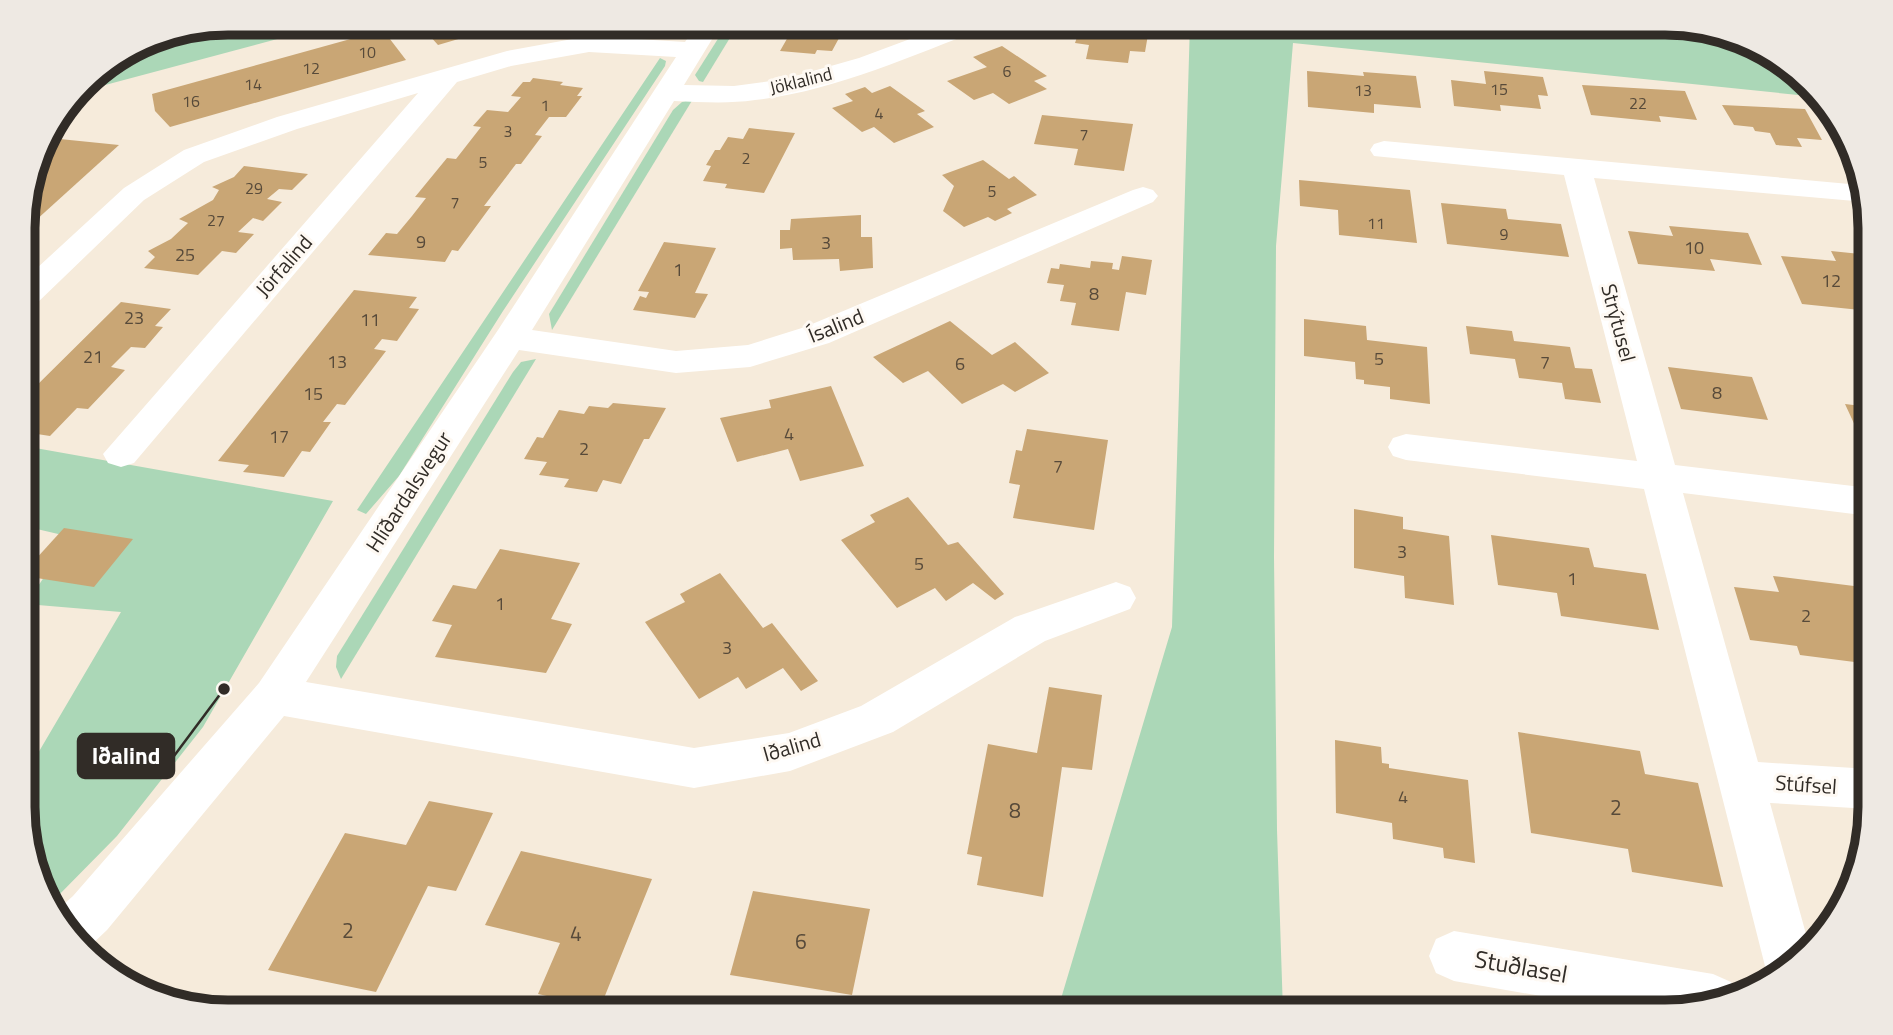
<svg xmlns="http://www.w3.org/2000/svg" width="1893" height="1035" font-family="'Titillium Web',sans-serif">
<rect width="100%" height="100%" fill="#f6ebdb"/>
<g fill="#abd7b7">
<path d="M228,23H337L79,92L92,74L150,38Z"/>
<path d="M728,23H739L703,82L699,81L695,75Z"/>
<path d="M1190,23H1665L1767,50L1818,97L1293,43L1276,246L1274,557L1277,830L1283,1012H1057L1172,627Z"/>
<path d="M660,58L666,61L665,66L503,311L399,476L366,514L357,510Z"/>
<path d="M693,99L552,330L549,314L673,110L682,102Z"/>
<path d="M536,359L341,679L336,667L337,656L513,372L521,362Z"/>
<path d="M24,446L333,501L203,727L117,836L51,903L24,833V777L121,612L26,604L71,537L24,526Z"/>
</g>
<g fill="#c9a675">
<path d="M422,23H526L499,32L496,28L438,45L419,24Z"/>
<path d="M796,23H853L849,30L844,29L832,51L817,50L815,54L780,51Z"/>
<path d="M1082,23H1150L1145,52L1130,51L1128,63L1086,59L1089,45L1075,43L1078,34L1085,35L1087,25Z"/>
<path d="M383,30L406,60L170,127L155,111L152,94Z"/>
<path d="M1002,46L1047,76L1034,81L1047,89L1009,104L993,93L974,100L947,81L987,67L973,57Z"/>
<path d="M1307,71L1364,76L1363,72L1416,76L1421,108L1374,104V113L1308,107Z"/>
<path d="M1484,71L1543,77L1548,96L1538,95L1541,109L1500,105L1501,111L1454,106L1451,80L1486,84Z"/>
<path d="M533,78L563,82L560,85L583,88L577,96H582L566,117H549L535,135L542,136L521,164H516L484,206H491L458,251L452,250L445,262L368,255L386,233L397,234L412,216L426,198L415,197L447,158L456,159L481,127L473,126L487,110L508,112L521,97L511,96L523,82H530Z"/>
<path d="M1582,85L1685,91L1697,120L1659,116L1661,122L1591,115Z"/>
<path d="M890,86L925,111L917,114L934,127L894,143L874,127L862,132L832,108L853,101L845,94L865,87L872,93Z"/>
<path d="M1722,105L1805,109L1822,140L1797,138L1802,147L1776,145L1770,133L1755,131L1753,127L1734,125Z"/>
<path d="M1042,115L1133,124L1124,171L1074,165L1078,149L1034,144Z"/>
<path d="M749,128L795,133L764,193L725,188L727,184L703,181L711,166L706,165L715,150H720L728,137L743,139Z"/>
<path d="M50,138L119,145L24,231V202L42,145Z"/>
<path d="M983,160L1009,179L1014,176L1037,195L1007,209L1012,213L995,221L988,217L964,227L943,211L954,186L942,175Z"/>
<path d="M244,166L308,174L292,190L279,189L267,199L282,202L263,221L253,218L238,232L254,234L236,253L222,251L198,275L144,268L155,257L148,251L171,239L188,223L179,219L213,200L219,190L212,187L234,177Z"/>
<path d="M1299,180L1410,190L1417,243L1339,235L1338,210L1300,206Z"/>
<path d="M1441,203L1506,209L1508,219L1561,224L1569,257L1447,244Z"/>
<path d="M861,215V237H872L873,268L840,271L839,259L793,260L792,248L780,249V230H790L791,219Z"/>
<path d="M1669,226L1748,233L1762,265L1710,259L1715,271L1638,264L1628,231L1673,236Z"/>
<path d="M664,242L716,248L695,293L708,294L695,318L633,310L640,296L646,298L649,292L638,291Z"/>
<path d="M1831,251L1870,255V300H1867L1870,311L1802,304L1781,256L1836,261Z"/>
<path d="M1122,256L1152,260L1146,295L1126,292L1119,331L1071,325L1076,303L1060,301L1064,285L1047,283L1051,268L1059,269L1060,264L1090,268L1091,261L1113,263L1112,269L1119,270Z"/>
<path d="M354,290L417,297L409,308L419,309L397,341L382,339L374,349L386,351L345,405L337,404L323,422H331L310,452L302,451L284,477L243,472L249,465L218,461Z"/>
<path d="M121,302L171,309L155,326L163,327L145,348L131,347L111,367L125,370L88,409L77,408L50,436L24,432V398Z"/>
<path d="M1304,319L1366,326L1367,340L1427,347L1430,404L1390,399V387L1364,384V380L1356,379L1355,362L1304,356Z"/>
<path d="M950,321L992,355L1015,342L1049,373L1015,392L1003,384L962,404L928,371L903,383L873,357Z"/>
<path d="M1466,326L1512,331L1514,341L1570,347L1575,368L1592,369L1601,403L1565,399L1562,383L1519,378L1515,359L1470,354Z"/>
<path d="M1668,367L1752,377L1768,420L1681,409Z"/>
<path d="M831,386L864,466L800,481L788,449L737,462L720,418L771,408L769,400Z"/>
<path d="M613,403L666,408L649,439H644L621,484L603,480L597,492L564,487L569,479L539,475L547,462L524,459L537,437L543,438L559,410L584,414L589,406L608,408Z"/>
<path d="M1845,404L1870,407V445L1864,431L1857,430Z"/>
<path d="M1027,429L1108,440L1094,530L1013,518L1020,485L1009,483L1016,450L1022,451Z"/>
<path d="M908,497L948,545L958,542L1004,594L995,600L973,583L946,601L935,588L897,608L841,540L875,522L870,515Z"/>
<path d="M1354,509L1403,517V529L1449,536L1454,605L1405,598L1404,576L1354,568Z"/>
<path d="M64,528L133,539L94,587L24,576V572Z"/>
<path d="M1491,535L1589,548L1594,567L1646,574L1659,630L1561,616L1557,593L1498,585Z"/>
<path d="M500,549L580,563L551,619L572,624L546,673L435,657L452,625L432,621L453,585L476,589Z"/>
<path d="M720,573L763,628L772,623L818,681L801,691L783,668L746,689L738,677L699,699L645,622L685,602L680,594Z"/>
<path d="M1773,576L1870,588V664L1800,655L1797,646L1750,640L1734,587L1779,592Z"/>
<path d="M1049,687L1102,695L1092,770L1062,767L1043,897L977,885L982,857L967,854L988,744L1037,753Z"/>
<path d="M1518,732L1640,751L1645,774L1698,783L1723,887L1632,872L1628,849L1531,833Z"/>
<path d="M1335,740L1381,747L1382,763L1389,764V768L1468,780L1475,863L1444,858L1443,848L1393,839L1392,823L1336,813Z"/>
<path d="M429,801L493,813L456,891L428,886L376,992L268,970L345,833L406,845Z"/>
<path d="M521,851L652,879L600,1008L538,994L560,943L485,925Z"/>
<path d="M753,891L870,909L852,995L730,975Z"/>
</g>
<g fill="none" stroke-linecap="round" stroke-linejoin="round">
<g fill="#fff" fill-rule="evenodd">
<path d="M698,23H722L684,85L734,86L785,79L859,58L953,23H988L985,28C910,56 835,91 755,100C728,104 701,102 674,101L532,330L676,351L748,345L805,327L1133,190L1143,187L1153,190L1158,196L1153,202L829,343L750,367L676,373L519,350L306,682L694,748L789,733L861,706L1015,617L1116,582L1130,587L1136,598L1130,609L1045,641L893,732L790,771L694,788L284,716L107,930L87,949L58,921L54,913L73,896L259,683L498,330L676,57L589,52L511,66L457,82L134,463L121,467L108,463L103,454L418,93L297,129L204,162L144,200L35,305L24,308V280L124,188L184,150L277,117L507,51L589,36L685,42Z"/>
<path d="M1384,141L1860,185L1866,202L1594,178L1675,465L1870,488V516L1683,493L1758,762L1870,769V809L1770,803L1809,945L1779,978L1771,981L1765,966L1644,489L1406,460L1393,456L1388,447L1393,438L1406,434L1637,461L1564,175L1374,156L1370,150L1374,144Z"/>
<path d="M1454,931L1713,974L1731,982L1736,992L1678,1012H1633L1454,981L1436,973L1429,956L1436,939Z"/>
</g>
</g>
<g text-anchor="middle" stroke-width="6" stroke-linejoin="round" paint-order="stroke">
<g font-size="16" fill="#574a3a">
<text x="367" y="58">10</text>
<text x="311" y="74">12</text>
<text x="1007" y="77">6</text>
<text x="253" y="90">14</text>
<text x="1499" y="95">15</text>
<text x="1363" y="96">13</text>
<text x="191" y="107">16</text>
<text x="1638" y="109">22</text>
<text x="545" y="111">1</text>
<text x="879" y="119">4</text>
<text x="508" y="137">3</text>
<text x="1084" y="140">7</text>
<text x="746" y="164">2</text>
<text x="483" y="168">5</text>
<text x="254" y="194">29</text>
<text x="992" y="197">5</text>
<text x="455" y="208">7</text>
<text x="216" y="226">27</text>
<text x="1376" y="229">11</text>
<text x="1504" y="240">9</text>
</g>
<g font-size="18" fill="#312c27" stroke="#fef9f3">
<text transform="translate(801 81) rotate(-14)" y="6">Jöklalind</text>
</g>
<g font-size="18" fill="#574a3a">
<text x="421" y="248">9</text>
<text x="826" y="249">3</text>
<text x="1694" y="254">10</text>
<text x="185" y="261">25</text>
<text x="678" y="276">1</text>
<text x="1831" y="287">12</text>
<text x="1094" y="300">8</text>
<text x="134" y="324">23</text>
<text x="370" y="326">11</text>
<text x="93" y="363">21</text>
<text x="1379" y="365">5</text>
<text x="337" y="368">13</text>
<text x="1545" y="369">7</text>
<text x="960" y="370">6</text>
<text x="1717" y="399">8</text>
<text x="313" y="400">15</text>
<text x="789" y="440">4</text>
<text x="279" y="443">17</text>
<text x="584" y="455">2</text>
<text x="1058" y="473">7</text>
<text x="1402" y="558">3</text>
<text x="919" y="570">5</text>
<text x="1572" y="585">1</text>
<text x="500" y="610">1</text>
<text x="1806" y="622">2</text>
<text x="727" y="654">3</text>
<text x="1403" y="803">4</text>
</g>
<g font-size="21" fill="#312c27" stroke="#fef9f3">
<text transform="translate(284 266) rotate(-49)" y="7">Jörfalind</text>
<text transform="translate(1618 323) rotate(75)" y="7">Strýtusel</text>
<text transform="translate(836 326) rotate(-22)" y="7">Ísalind</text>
<text transform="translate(409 492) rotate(-57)" y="7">Hlíðardalsvegur</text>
<text transform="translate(792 747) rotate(-16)" y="7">Iðalind</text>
<text transform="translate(1806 785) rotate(4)" y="7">Stúfsel</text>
</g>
<g font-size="21" fill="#574a3a">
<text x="1616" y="815">2</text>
<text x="1015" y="818">8</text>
<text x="348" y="938">2</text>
<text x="576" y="941">4</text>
<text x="801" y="949">6</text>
</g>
<g font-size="24" fill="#312c27" stroke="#fef9f3">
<text transform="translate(1521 967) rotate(10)" y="8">Stuðlasel</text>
</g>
</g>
<path d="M0 0H1893V1035H0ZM228 35H1665A193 193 0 0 1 1858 228V807A193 193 0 0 1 1665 1000H228A193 193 0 0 1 35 807V228A193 193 0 0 1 228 35Z" fill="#eee9e3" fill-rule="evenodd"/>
<path fill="none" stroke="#312c27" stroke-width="9" d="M228 35H1665A193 193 0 0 1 1858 228V807A193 193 0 0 1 1665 1000H228A193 193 0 0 1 35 807V228A193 193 0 0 1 228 35Z"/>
<path fill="none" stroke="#312c27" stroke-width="2.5" d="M224 689L174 756"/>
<circle fill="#312c27" stroke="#fef9f3" stroke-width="2.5" cx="224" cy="689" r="7"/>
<rect fill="#312c27" stroke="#312c27" stroke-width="2.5" x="78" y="734" width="96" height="44" rx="7"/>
<g font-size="23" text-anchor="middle" font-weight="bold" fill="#fff">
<text x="126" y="764">Iðalind</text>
</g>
</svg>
